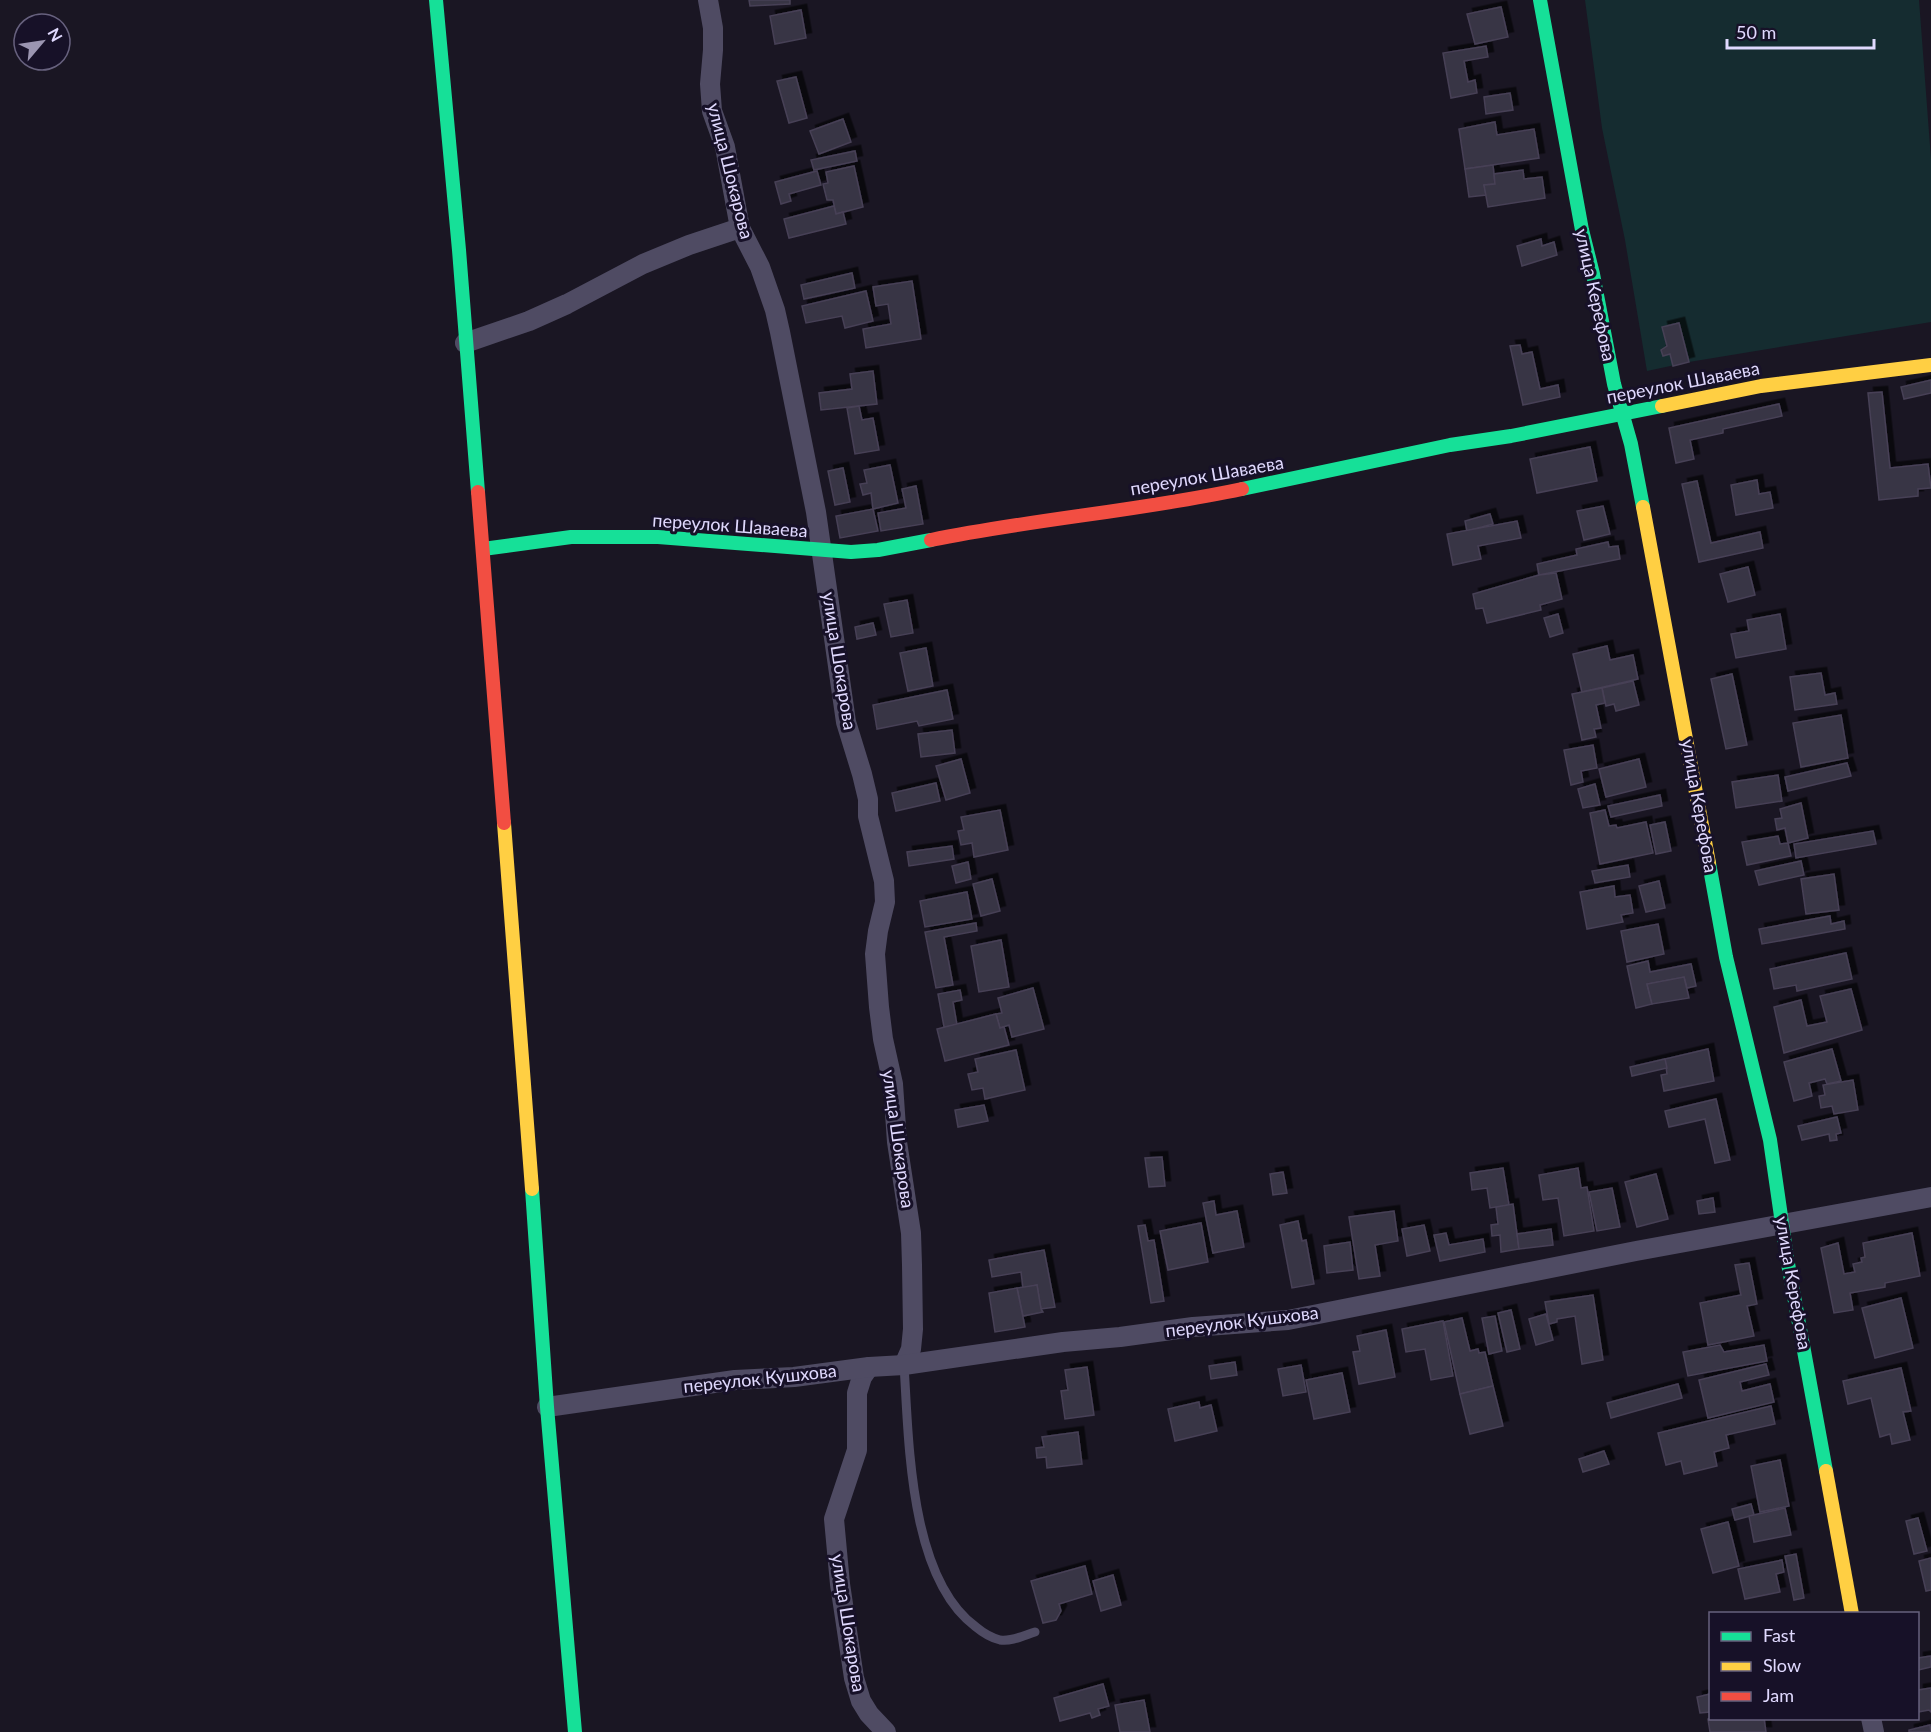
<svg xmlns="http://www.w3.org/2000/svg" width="1931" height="1732" font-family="Lato,sans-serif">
<defs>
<filter id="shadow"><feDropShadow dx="5.5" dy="-5.5" stdDeviation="0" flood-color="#0009"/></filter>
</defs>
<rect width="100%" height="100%" fill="#1a1623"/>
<path fill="#152c30" d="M1585,0H1919L1931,159V322L1689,362L1647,371L1625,240L1602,128Z"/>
<g fill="#393445" stroke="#474156" stroke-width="1.5" filter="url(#shadow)">
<path d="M749,0H790V4L750,6Z"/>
<path d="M1501,7L1508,37L1475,44L1467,14Z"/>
<path d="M801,10L806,38L775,44L770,16Z"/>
<path d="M1486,46L1488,57L1464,61L1468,82L1475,80L1477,93L1451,98L1443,53Z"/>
<path d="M796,77L807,118L789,123L777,81Z"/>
<path d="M1510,93L1513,110L1486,114L1484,97Z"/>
<path d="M843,119L851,142L819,154L810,131Z"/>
<path d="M1495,122L1497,135L1534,129L1539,158L1465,169L1459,129Z"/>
<path d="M855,151L857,161L814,170L811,160Z"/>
<path d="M1493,165L1495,184L1484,185L1486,195L1469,197L1465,169Z"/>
<path d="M854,166L863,207L836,214L833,200H827L823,184L828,183L826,172Z"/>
<path d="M1523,170L1524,179L1542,177L1545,198L1488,207L1484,185L1495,184L1494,174Z"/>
<path d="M817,171L821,185L789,194L791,201L781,204L775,182Z"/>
<path d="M834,206L836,214L843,212L846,224L789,238L784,219Z"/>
<path d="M1541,239L1542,246L1554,242L1557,255L1522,266L1517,246Z"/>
<path d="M852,273L855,288L804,299L801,285Z"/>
<path d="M912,281L921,339L866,348L863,329L891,324L888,304L876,306L873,287Z"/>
<path d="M866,291L873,321L845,328L842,316L806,323L802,306Z"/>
<path d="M1679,323L1689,362L1673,366L1670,354L1663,356L1661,350L1667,346L1662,327Z"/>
<path d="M1520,345L1522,354L1532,352L1540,389L1558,385L1560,397L1523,405L1510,346Z"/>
<path d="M873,371L877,404L821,410L819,393L852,389L850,374Z"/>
<path d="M1931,380V393L1904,399L1901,387Z"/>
<path d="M1882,392L1890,468L1928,464L1931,488L1918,489V496L1879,500L1868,393Z"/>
<path d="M1779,404L1782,416L1723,429V433L1690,440L1694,459L1676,463L1669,428Z"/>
<path d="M859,406L862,420L873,418L879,450L855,454L847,408Z"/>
<path d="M1590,447L1597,481L1537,493L1530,459Z"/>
<path d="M890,465L898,503L873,509L871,493L863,495L860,484L867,483L864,470Z"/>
<path d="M843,468L850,502L835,505L828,471Z"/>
<path d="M1757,480L1759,494L1770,492L1773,508L1736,515L1731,485Z"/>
<path d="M1697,481L1711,543L1760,532L1763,548L1699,562L1682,484Z"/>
<path d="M916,486L923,524L881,531L878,513L906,508L902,489Z"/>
<path d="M1603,506L1610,534L1584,540L1577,511Z"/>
<path d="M873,509L878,531L840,538L836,516Z"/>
<path d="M1490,514L1493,524L1467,531L1465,521Z"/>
<path d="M1517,521L1521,538L1478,546L1481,559L1453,565L1447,534Z"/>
<path d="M1608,542L1609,547L1618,546L1620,559L1539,575L1537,564L1577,555L1576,549Z"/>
<path d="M1748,567L1755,595L1728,602L1720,574Z"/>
<path d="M1556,573L1562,599L1540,605L1541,610L1487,623L1483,608L1476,609L1473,594L1539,575Z"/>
<path d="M907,600L913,633L891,637L884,604Z"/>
<path d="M1558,614L1563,633L1550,637L1544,618Z"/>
<path d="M1780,614L1786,649L1736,658L1731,634L1749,631L1747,620Z"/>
<path d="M873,623L876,635L857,639L855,627Z"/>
<path d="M1607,646L1610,660L1633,655L1638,679L1582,692L1573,654Z"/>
<path d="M926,648L933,686L908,691L900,653Z"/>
<path d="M1821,673L1825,695L1835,693L1837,704L1795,710L1790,677Z"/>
<path d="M1732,674L1747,745L1726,749L1711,679Z"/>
<path d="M1633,681L1639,705L1616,711L1614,704L1606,706L1602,688Z"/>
<path d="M1602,688L1605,703L1596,705L1601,728L1594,729L1596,737L1582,740L1572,694Z"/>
<path d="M947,690L953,719L919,726L917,721L877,729L873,705Z"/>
<path d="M1841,715L1848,758L1801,767L1793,723Z"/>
<path d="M952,730L955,753L921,757L918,734Z"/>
<path d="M1593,745L1597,768L1581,771L1583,782L1571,785L1564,750Z"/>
<path d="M961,759L970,793L946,800L936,766Z"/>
<path d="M1639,759L1646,787L1606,797L1599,769Z"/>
<path d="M1847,763L1851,776L1788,791L1785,777Z"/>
<path d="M1778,775L1782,801L1736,808L1732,782Z"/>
<path d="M936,783L940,801L896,811L892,793Z"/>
<path d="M1595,784L1600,805L1583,808L1578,789Z"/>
<path d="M1660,795L1662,806L1611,817L1608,806Z"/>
<path d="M1801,803L1808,838L1788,843L1785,828L1777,830L1775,819L1782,818L1780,809Z"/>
<path d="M1000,810L1008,850L974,857L972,843L961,845L958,831L964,830L961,817Z"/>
<path d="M1605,810L1609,826L1616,825L1617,828L1646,822L1653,853L1600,864L1590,813Z"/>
<path d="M1665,822L1671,851L1656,854L1650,825Z"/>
<path d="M1873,831L1876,844L1796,858L1794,844Z"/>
<path d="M1778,836L1780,844L1788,843L1791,856L1747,865L1742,842Z"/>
<path d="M952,846L954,859L909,866L907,852Z"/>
<path d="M1801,861L1804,875L1759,885L1755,871Z"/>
<path d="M968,862L971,879L956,883L952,866Z"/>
<path d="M1628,865L1630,877L1595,883L1592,871Z"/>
<path d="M1834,874L1839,910L1806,914L1801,879Z"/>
<path d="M992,879L1000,911L981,916L973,884Z"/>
<path d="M1659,881L1665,908L1646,912L1639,886Z"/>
<path d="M1614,886L1615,897L1630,895L1633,913L1621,915L1623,922L1587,929L1580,892Z"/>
<path d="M967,892L972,919L925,927L920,901Z"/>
<path d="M1830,916L1831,924L1844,921L1845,929L1762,944L1759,929Z"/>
<path d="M976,923L977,931L944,937L953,985L936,988L925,932Z"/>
<path d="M1658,924L1664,954L1627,962L1621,931Z"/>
<path d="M1001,940L1009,987L979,992L971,946Z"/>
<path d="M1846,953L1852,979L1797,991L1796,985L1774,989L1770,969Z"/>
<path d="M1648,961L1650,972L1691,964L1696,986L1687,988L1684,977L1647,984L1652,1004L1636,1008L1627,966Z"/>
<path d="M1684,977L1689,998L1652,1004L1647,984Z"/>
<path d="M1033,988L1044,1029L1012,1037L1009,1025L1000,1028L996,1014L1002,1013L998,998Z"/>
<path d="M1851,989L1862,1030L1784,1053L1774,1007L1801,1000L1807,1026L1827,1022L1820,996Z"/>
<path d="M960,990L962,1000L953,1002L957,1025L944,1027L938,994Z"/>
<path d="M996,1014L1000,1028L1004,1027L1009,1045L945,1061L937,1029Z"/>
<path d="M1708,1049L1714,1081L1664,1091L1661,1075L1667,1074L1665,1059Z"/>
<path d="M1832,1049L1841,1081L1827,1084L1825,1079L1809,1083L1812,1096L1794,1101L1784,1062Z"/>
<path d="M1016,1050L1025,1090L985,1099L983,1088L972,1090L968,1074L978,1072L975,1059Z"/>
<path d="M1665,1059L1667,1068L1632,1076L1630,1067Z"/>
<path d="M1853,1080L1858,1110L1834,1114L1832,1106L1821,1108L1819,1096L1825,1095L1823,1085Z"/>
<path d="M1716,1099L1730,1160L1715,1163L1705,1119L1669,1127L1665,1111Z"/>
<path d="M984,1105L988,1121L958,1127L955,1110Z"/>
<path d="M1837,1117L1841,1133L1836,1134L1837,1140L1830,1141L1829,1134L1802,1140L1798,1126Z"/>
<path d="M1162,1157L1165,1186L1149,1187L1145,1158Z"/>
<path d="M1503,1168L1509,1205L1490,1208L1487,1188L1472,1190L1470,1173Z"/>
<path d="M1578,1168L1581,1188L1587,1187L1594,1231L1564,1236L1558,1198L1543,1200L1539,1175Z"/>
<path d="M1283,1172L1287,1193L1273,1195L1270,1174Z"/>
<path d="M1656,1174L1668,1219L1637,1227L1625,1182Z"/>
<path d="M1612,1188L1620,1227L1597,1231L1589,1192Z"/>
<path d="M1713,1198L1715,1212L1699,1214L1697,1201Z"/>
<path d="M1214,1201L1216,1215L1237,1211L1244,1247L1213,1253L1203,1203Z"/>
<path d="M1513,1204L1519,1249L1501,1252L1500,1235L1492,1236L1491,1225L1498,1224L1496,1207Z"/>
<path d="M1394,1211L1398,1241L1375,1245L1380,1276L1359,1279L1349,1217Z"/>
<path d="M1298,1221L1302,1241L1306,1240L1314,1284L1292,1288L1280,1225Z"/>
<path d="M1201,1223L1208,1262L1168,1270L1160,1231Z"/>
<path d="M1145,1225L1148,1241L1154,1240L1164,1301L1151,1303L1138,1226Z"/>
<path d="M1424,1225L1430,1251L1407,1256L1402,1229Z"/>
<path d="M1551,1229L1553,1245L1519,1249L1517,1234Z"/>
<path d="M1446,1233L1449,1245L1483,1239L1485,1252L1440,1261L1434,1235Z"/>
<path d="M1912,1233L1920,1276L1885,1283V1287L1850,1293L1853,1310L1834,1313L1821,1248L1838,1243L1844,1274L1855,1272L1853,1264L1862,1262L1861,1258L1865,1257L1863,1243Z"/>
<path d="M1350,1242L1353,1270L1327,1273L1324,1246Z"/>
<path d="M1044,1250L1055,1307L1041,1309L1037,1285L1023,1288L1021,1272L992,1277L989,1260Z"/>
<path d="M1749,1263L1757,1304L1747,1306L1754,1336L1708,1345L1700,1303L1741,1295L1735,1265Z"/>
<path d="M1037,1285L1041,1309L1043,1312L1023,1316L1017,1288Z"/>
<path d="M1017,1288L1025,1327L995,1332L989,1293Z"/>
<path d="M1593,1295L1603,1360L1582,1364L1575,1316L1557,1319V1322L1549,1324L1545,1302Z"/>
<path d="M1901,1298L1913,1348L1875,1358L1862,1308Z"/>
<path d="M1511,1310L1520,1349L1507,1352L1498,1313Z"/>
<path d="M1546,1314L1553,1340L1536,1345L1529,1319Z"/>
<path d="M1495,1316L1502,1351L1489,1354L1482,1318Z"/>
<path d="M1462,1318L1470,1351L1478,1349L1479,1353L1485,1352L1493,1386L1460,1394L1444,1322Z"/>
<path d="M1443,1321L1453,1376L1431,1380L1425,1349L1406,1352L1402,1329Z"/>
<path d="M1386,1330L1395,1377L1359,1384L1353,1352L1360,1351L1357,1336Z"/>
<path d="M1720,1345L1724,1352L1764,1345L1767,1361L1688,1376L1683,1352Z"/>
<path d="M1235,1362L1237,1375L1211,1379L1209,1366Z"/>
<path d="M1766,1364L1769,1375L1740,1382L1742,1391L1770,1384L1774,1402L1708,1418L1699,1380Z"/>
<path d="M1301,1365L1306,1392L1283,1396L1278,1369Z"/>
<path d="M1087,1367L1094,1415L1065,1419L1061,1391L1068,1390L1065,1370Z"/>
<path d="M1901,1368L1911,1411L1903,1412L1910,1440L1892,1444L1890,1434L1880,1437L1871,1398L1848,1404L1843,1381Z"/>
<path d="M1342,1373L1350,1412L1314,1419L1306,1380Z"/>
<path d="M1678,1384L1682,1398L1611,1418L1607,1403Z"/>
<path d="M1493,1386L1503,1426L1470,1434L1460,1394Z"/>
<path d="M1199,1402L1200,1408L1211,1405L1217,1431L1175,1441L1168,1409Z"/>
<path d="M1771,1406L1775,1424L1726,1435L1729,1448L1714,1452L1717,1466L1684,1474L1681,1461L1666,1465L1658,1433Z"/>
<path d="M1078,1432L1082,1464L1047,1468L1046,1457L1037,1458L1036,1448L1044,1447L1042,1437Z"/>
<path d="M1604,1451L1609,1464L1583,1472L1579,1459Z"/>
<path d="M1780,1460L1789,1506L1760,1512L1751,1466Z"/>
<path d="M1751,1504L1754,1515L1735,1520L1732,1509Z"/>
<path d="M1785,1508L1791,1535L1754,1542L1749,1516Z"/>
<path d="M1918,1518L1927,1551L1914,1554L1906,1521Z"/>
<path d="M1728,1522L1739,1566L1713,1573L1701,1529Z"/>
<path d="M1796,1554L1804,1598L1794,1600L1785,1556Z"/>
<path d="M1931,1558V1590L1926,1591L1919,1561Z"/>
<path d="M1782,1560L1784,1572L1776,1574L1780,1592L1745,1599L1738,1569Z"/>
<path d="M1085,1566L1092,1594L1059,1604L1061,1611L1056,1620L1043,1623L1031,1581Z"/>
<path d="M1113,1575L1121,1605L1101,1611L1093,1581Z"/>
<path d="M1931,1656V1667L1918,1670V1658Z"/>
<path d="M1103,1684L1109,1706L1098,1709L1100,1715L1092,1718L1090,1713L1060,1721L1054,1698Z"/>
<path d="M1931,1688V1712L1929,1710L1918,1712V1690Z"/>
<path d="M1710,1694V1712L1700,1713L1697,1697Z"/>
<path d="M1144,1700L1150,1732H1120L1115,1705Z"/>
<path d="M1713,1718H1764L1766,1732H1710L1708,1719Z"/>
<path d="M1930,1725L1931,1732H1909V1730Z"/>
</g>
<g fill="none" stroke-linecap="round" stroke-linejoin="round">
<path stroke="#4f4b63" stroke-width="9" d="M904,1365C909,1441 909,1578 976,1627C982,1632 992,1638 1000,1640C1011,1642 1025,1635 1035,1632"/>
<g stroke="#4f4b63" stroke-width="20">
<path d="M708,0L713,28V50L710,84L712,111L725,147L740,228L760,267L775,310L780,332L816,512L846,722L862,774L868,799V816L884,881L885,902L878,931L875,954L879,1007L883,1039L893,1084L897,1142L911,1233L912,1265L913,1329L911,1349L904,1365"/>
<path d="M465,343L529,321L567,304L643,264L689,245L740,228"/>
<path d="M869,1367L862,1377L857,1393V1450L834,1519L840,1584L854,1678L861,1701L869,1714L886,1732"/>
<path d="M547,1407L735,1380L794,1377L869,1367L904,1365L1063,1342L1120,1337L1193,1327L1288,1320L1636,1251L1931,1197"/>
<path d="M1871,1718L1874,1732"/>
</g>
<g stroke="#16e098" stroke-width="14">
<path d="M436,0L459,250L478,492"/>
<path d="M1540,0L1582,230L1593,274L1614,384L1631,444L1643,507"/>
<path d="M1242,489L1450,445L1511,436L1662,406"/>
<path d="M483,549L571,537H658L851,552L878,550L931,540"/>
<path d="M1709,863L1726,957L1770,1140L1787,1258L1826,1471"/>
<path d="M532,1189L547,1407L575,1732"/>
</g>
<g stroke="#ffcf43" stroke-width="14">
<path d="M1662,406L1761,386L1931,365"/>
<path d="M1643,507L1709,863"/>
<path d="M504,823L532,1189"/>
<path d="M1826,1471L1852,1614"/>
</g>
<g stroke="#f24e42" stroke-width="14">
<path d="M478,492L504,823"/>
<path d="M931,540C1034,519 1139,511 1242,489"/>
</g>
</g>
<g text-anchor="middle" stroke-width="6" stroke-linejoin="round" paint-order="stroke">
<g font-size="18" fill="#e0d9fe" stroke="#171128">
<text transform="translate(730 171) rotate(76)" y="6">улица Шокарова</text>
<text transform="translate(1595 295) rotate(78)" y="6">улица Керефова</text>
<text transform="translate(1683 383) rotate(-11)" y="6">переулок Шаваева</text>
<text transform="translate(1207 476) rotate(-10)" y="6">переулок Шаваева</text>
<text transform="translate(730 526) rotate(4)" y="6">переулок Шаваева</text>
<text transform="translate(839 661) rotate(81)" y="6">улица Шокарова</text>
<text transform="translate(1699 806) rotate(80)" y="6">улица Керефова</text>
<text transform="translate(898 1139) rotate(82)" y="6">улица Шокарова</text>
<text transform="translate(1793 1283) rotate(80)" y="6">улица Керефова</text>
<text transform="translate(1242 1322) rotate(-7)" y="6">переулок Кушхова</text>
<text transform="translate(760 1379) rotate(-6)" y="6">переулок Кушхова</text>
<text transform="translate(848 1623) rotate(81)" y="6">улица Шокарова</text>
</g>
</g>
<rect x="1709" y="1612" width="210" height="108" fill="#171128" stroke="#67617e" stroke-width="1.5"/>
<rect x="1721" y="1632" width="30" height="9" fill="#16e098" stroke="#67617e" stroke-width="1.5"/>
<text x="1763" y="1642" font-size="18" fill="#e0d9fe">Fast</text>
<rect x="1721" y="1662" width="30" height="9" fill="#ffcf43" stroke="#67617e" stroke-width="1.5"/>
<text x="1763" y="1672" font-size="18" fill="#e0d9fe">Slow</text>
<rect x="1721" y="1692" width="30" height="9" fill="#f24e42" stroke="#67617e" stroke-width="1.5"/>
<text x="1763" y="1702" font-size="18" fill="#e0d9fe">Jam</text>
<g transform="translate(42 42) rotate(61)"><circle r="28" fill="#171128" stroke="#67617e" stroke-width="1.5"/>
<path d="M0-4.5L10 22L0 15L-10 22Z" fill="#9b95b1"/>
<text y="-9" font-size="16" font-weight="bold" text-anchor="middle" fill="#e0d9fe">N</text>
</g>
<path d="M1727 39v9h147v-9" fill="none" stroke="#e0d9fe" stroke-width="3"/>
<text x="1736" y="39" font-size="18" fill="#e0d9fe" stroke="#171128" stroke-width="4.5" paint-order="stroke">50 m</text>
</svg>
